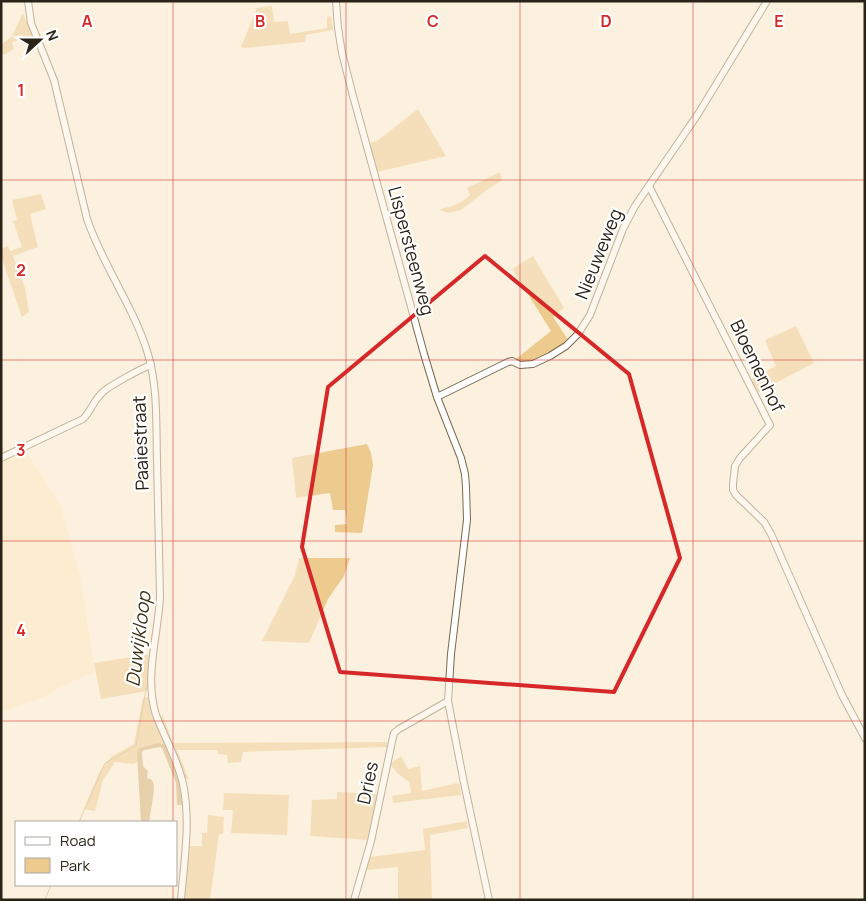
<svg xmlns="http://www.w3.org/2000/svg" width="866" height="901" font-family="Manrope,sans-serif">
<rect width="100%" height="100%" fill="#fcf1de"/>
<path fill="#fde6bf" d="M1,446L7,453L20,446L25,450L61,507L80,576L95,672L68,683L43,697L1,712Z"/>
<g fill="#edcb8f">
<path d="M272,6L274,22L288,21L290,34L327,28V17L331,16L333,30L306,35L305,42L245,48L241,47L257,8Z"/>
<path d="M23,13L35,42L28,46L22,34L17,37V40L12,43L14,49L4,55L1,52V45L12,36Z"/>
<path d="M418,109L446,156L377,172L369,143L377,141Z"/>
<path d="M500,172L502,180L488,189L461,210L448,213L439,210C444,207 447,208 452,206C458,204 465,200 470,195L467,188Z"/>
<path d="M41,194L46,209L30,214L38,247L13,256L25,288L29,312L22,317L1,256V249L8,246L10,251L22,247L13,221L17,220L12,200Z"/>
<path d="M533,256L564,308L553,317L569,341L537,361L517,363L516,359L551,331L512,269Z"/>
<path d="M796,326L814,363L757,393L750,380L776,366L765,340Z"/>
<path d="M367,444L371,453L373,465L362,533L335,532V525L347,524L345,510H333L330,493L296,498L292,458Z"/>
<path d="M299,558H350L344,576L328,599L309,643L262,641L295,575Z"/>
<path d="M150,654L147,691L101,699L94,663Z"/>
<path d="M148,697L150,706L180,776L179,779L165,745L161,743L142,747L137,753L138,762L132,764L115,762L103,780L95,811L84,809L99,773L111,757L134,744L143,698Z"/>
<path d="M163,716L173,743L387,742V747L243,752L241,762L228,763L227,755L218,754V750H177L189,779H185L160,717Z"/>
<path d="M401,756L408,769L420,766L422,791L457,783L460,785L461,795L393,803L392,796L411,793L409,782L397,773L390,764Z"/>
<path d="M337,792L377,794L367,840L310,836L312,800L337,799Z"/>
<path d="M224,793L289,795L287,835L231,833L233,810H223Z"/>
<path d="M208,815L224,817L223,834H219L210,900H183L188,846H202V833H207Z"/>
<path d="M467,821L468,828L430,835L432,900H398V867L366,870L370,857L425,850L423,829Z"/>
</g>
<path fill="#ceac6f" d="M158,743L163,744L165,745L179,779L181,787L182,805H177L176,783L162,748L160,747L144,750L142,752L143,766L148,771L147,778C151,779 151,779 153,782C156,788 150,814 149,822H141L137,753L139,748Z"/>
<g fill="none" stroke-linecap="round" stroke-linejoin="round">
<g stroke="#ceac6f" stroke-width="1">
<path d="M157,588V599"/>
<path d="M79,822L105,763L136,746L149,672"/>
<path d="M45,900L51,885"/>
</g>
<defs>
<g id="minor">
<path d="M28,1L31,23L54,80L87,219C103,266 134,307 148,354C158,388 156,425 157,460C158,506 159,552 160,597C158,636 144,677 156,715C164,736 179,763 183,784C191,821 184,862 181,900"/>
<path d="M336,1L338,28L342,53L353,96L424,354L437,397L461,458L465,474L466,487L467,520L451,654L448,701L464,783L489,900"/>
<path d="M649,186L770,425L740,458L735,466L733,484V490L736,495L764,522L771,534L842,695L865,738"/>
<path d="M437,397L508,362L512,361L520,365L533,364L550,356L566,346L578,334L590,315L623,229L635,206L698,114L767,1"/>
<path d="M1,458L83,419C91,411 94,400 102,393C107,387 142,368 151,365"/>
<path d="M354,900L371,841L393,737L394,733L399,729L448,701"/>
</g>
</defs>
<use href="#minor" stroke="#7a694d" stroke-width="8"/>
<use href="#minor" stroke="#fff" stroke-width="6"/>
</g>
<path d="M0 0H866V901H0ZM485,256L629,374L680,558L614,692L340,672L302,547L328,387Z" fill="#fcf1de" fill-opacity=".55" fill-rule="evenodd"/>
<path fill="none" stroke="#d62828" stroke-width="4" stroke-linejoin="round" d="M485,256L629,374L680,558L614,692L340,672L302,547L328,387Z"/>
<path fill="none" stroke="#d62828" stroke-width="1" stroke-opacity="0.55" d="M173,1V822M346,1V900M520,1V900M693,1V900M1,180H865M1,360H865M1,541H865M1,721H865M173,885V900"/>
<g text-anchor="middle" stroke-width="4.5" stroke-linejoin="round" paint-order="stroke">
<g font-size="18" fill="#2a2317" stroke="#fff">
<text transform="translate(411 251) rotate(75)" y="6">Lispersteenweg</text>
<text transform="translate(599 254) rotate(-68)" y="6">Nieuweweg</text>
<text transform="translate(757 366) rotate(64)" y="6">Bloemenhof</text>
<text transform="translate(141 443) rotate(-92)" y="6">Paaiestraat</text>
<text transform="translate(368 783) rotate(-78)" y="6">Dries</text>
</g>
<g font-size="19" font-style="italic" fill="#403116" stroke="#fff">
<text transform="translate(138 639) rotate(-83)" y="7">Duwijkloop</text>
</g>
</g>
<g font-size="16" text-anchor="middle" font-weight="bold" fill="#d62828" stroke="#fff" stroke-width="4.5" stroke-linejoin="round" paint-order="stroke">
<text x="87" y="27">A</text>
<text x="260" y="27">B</text>
<text x="433" y="27">C</text>
<text x="606" y="27">D</text>
<text x="779" y="27">E</text>
<text x="21" y="96">1</text>
<text x="21" y="276">2</text>
<text x="21" y="456">3</text>
<text x="21" y="636">4</text>
</g>
<rect width="866" height="901" fill="none" stroke="#2a2317" stroke-width="5"/>
<rect x="15" y="821" width="162" height="65" fill="#ffffff" stroke="#aaa7a2"/>
<rect x="25" y="837" width="25" height="8" fill="#ffffff" stroke="#aaa7a2"/>
<text x="60" y="846" font-size="15" fill="#2a2317">Road</text>
<rect x="25" y="858" width="25" height="15" fill="#edcb8f" stroke="#aaa7a2"/>
<text x="60" y="871" font-size="15" fill="#2a2317">Park</text>
<g transform="translate(40 40) rotate(69)" stroke="#ffffff" stroke-width="4" paint-order="stroke">
<path d="M0-4L9 19L0 12L-9 19Z" fill="#2a2317"/>
<text y="-8" font-size="14" font-weight="bold" text-anchor="middle" fill="#2a2317">N</text>
</g>
</svg>
